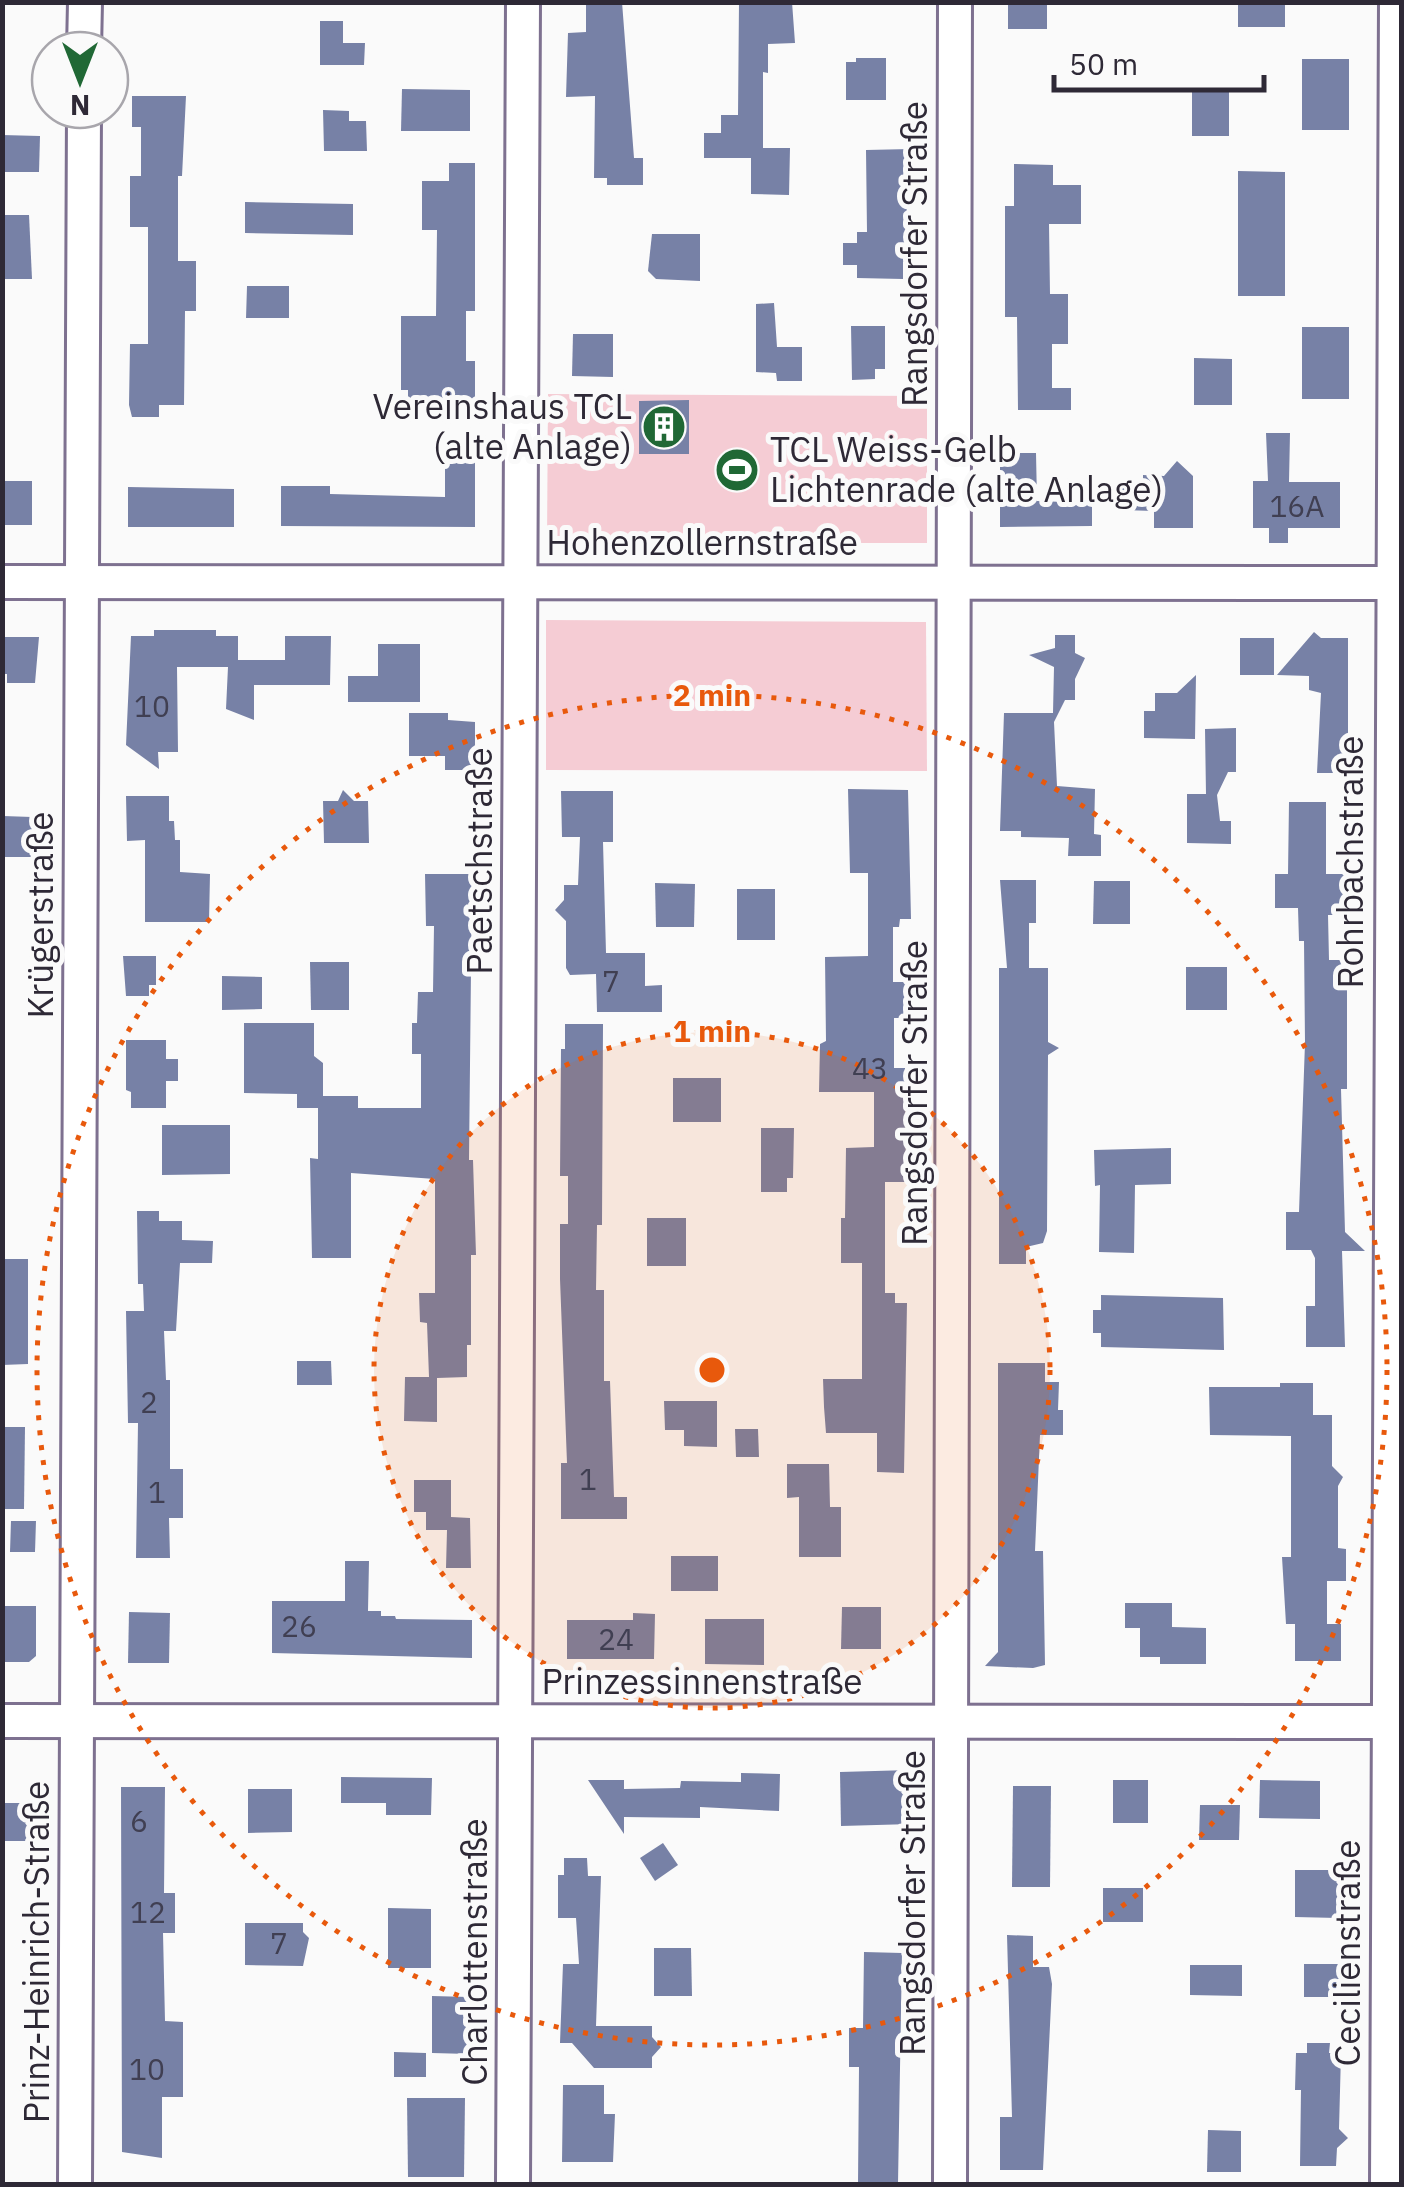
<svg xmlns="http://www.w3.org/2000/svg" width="1404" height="2187" font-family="'IBM Plex Sans',sans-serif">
<rect width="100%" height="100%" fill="#fafafa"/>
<g fill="#f5ccd4">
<path d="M548,394L927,396V543H547Z"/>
<path d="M546,620L926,622L927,771L546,770Z"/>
</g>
<g fill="#7781a6">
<path d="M586,2H622L634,158H643V185H607V178H594L595,96L566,97L568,33L586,32Z"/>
<path d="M739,2H792L795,43L768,44V73L763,72V148H790L789,195L751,194V158H704V133H721V115H738Z"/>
<rect x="1008" y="2" width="39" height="27"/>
<rect x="1238" y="2" width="47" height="25"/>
<path d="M320,21H343V43H365L364,65H320Z"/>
<path d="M856,58H886V100H846V62H856Z"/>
<rect x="1302" y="59" width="47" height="71"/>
<path d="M402,89L470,90V131H401Z"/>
<rect x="1192" y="90" width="37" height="46"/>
<path d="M132,96H186L182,176H178V261H196V311H185L184,405H159V417H132L129,405L130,344H148V227H130V176H141V127H132Z"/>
<path d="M323,110L349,111V121H366L367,151H324Z"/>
<path d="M2,135L40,136L39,172H2Z"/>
<path d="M911,149L904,248L916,257L903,262V279L857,278V265H843V243H857V232H867L866,150Z"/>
<path d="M449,163H475V311H466V361H475V400H408V390H401V316H436L437,230H422V181H449Z"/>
<path d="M1014,164L1053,165V185H1081V224H1049L1050,294H1068V344H1052V388H1071V410H1018L1017,317H1005V206H1014Z"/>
<path d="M1238,171L1285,172V296H1238Z"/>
<path d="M245,202L353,204V235L245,233Z"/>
<path d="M2,215H29L32,279H2Z"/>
<path d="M652,234H700V281L656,279L648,271Z"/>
<path d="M247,286H289V318H246Z"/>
<path d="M774,303L777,347H802V381H777L776,373L756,372V304Z"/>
<path d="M851,326H885V369H875V379L852,380Z"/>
<rect x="1302" y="327" width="47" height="72"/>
<path d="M573,334H613V377L572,376Z"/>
<path d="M1194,358L1232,359V405H1194Z"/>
<path d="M689,400V454H639V401Z"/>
<path d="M1266,433H1290L1289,482H1340V528H1288V543H1269V528H1253V481H1268Z"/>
<path d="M1000,453H1036L1037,501L1092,503V526L1000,527Z"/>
<path d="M445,454H475V527L281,526V486H330V494L445,497Z"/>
<path d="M1177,461L1193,476V528H1154V511L1122,510V483H1143V475L1164,476Z"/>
<rect x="2" y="481" width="30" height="44"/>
<path d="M128,487L234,489V527H128Z"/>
<path d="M154,630H216V636H238V660H285V636H331L330,685H254V720L226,709L228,667H177L178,752H158L159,769L126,745L131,636H154Z"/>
<path d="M1314,632L1321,638H1348V773H1317L1321,693L1309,690V676L1277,675Z"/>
<path d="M1055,635H1075V653L1085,658L1075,679V700H1065L1054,722L1057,786L1095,789L1094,834L1101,835V856H1068L1069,838L1021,837V831H1000L1004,713H1053L1054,667L1029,655L1055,648Z"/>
<path d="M2,637H39L35,683H7V674H2Z"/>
<rect x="1240" y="638" width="34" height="37"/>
<path d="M378,644H420V702H348V676H378Z"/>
<path d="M1196,675L1195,739L1144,738V711H1155V693H1177Z"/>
<path d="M409,713H448V720L475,722V770H445V756H409Z"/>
<path d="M1236,728V772H1228L1217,795L1220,821H1231V844L1187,843V794H1206L1205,729Z"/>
<path d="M848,789L908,790L911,919H900L899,927H893V982H910V1018H894V1068H905L906,1182H885V1293H895V1303H907L904,1473L877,1472V1433H826L824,1407L823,1379H862V1263H841V1218H845L846,1148L874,1147V1092H819L820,1044L826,1041L825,957L868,956V873H850Z"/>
<path d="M343,790L354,801H368L369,843H324L323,801H338Z"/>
<path d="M561,791H613V842H603L606,953H645V986L662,985V1012H597L596,974L570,975L566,968V921L555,910L564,900V885H578L580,837H562Z"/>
<path d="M126,796H169V821H174L175,840H180V872L210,874L209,922H145V840L127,841Z"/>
<path d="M1289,802H1326V874H1364L1343,896V915H1328L1329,960H1347V1089H1341L1345,1232L1365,1251H1342L1345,1347H1306V1306H1315V1258L1311,1250H1286V1212H1299L1305,1043L1304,941H1299L1298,908H1275V874H1288Z"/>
<path d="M3,816L32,817V857H3Z"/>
<path d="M425,874H472L469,1160H473L476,1255H471V1345H467V1377L437,1378V1422L404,1421L405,1377H429L427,1323L420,1322L419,1293H435V1179L351,1173V1258H312L310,1158L318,1159V1108H297V1094L244,1093V1023H314V1056L323,1063V1096H358V1108H421V1054H412V1023H417L418,992H433L434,926H426Z"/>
<path d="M1000,880H1036V923H1029V968H1048V1042L1059,1048L1048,1055L1047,1231L1043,1243L1026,1247V1264H999V968H1007Z"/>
<path d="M1094,881H1130V924H1093Z"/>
<path d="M655,883L695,884L694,927H656Z"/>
<rect x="737" y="889" width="38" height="51"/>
<path d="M123,956H156V985H149V996H126Z"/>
<path d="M310,962H349V1010H311Z"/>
<rect x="1186" y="967" width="41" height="43"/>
<path d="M222,976L262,977V1009L222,1010Z"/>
<path d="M565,1024H603L602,1225H597L596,1290H604V1381H610L614,1497H627V1519H561V1463H567L560,1279V1224H568V1176H560L561,1049H565Z"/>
<path d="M126,1040H166V1059H178V1081H166V1108H131V1092L126,1090Z"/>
<rect x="673" y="1078" width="48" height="44"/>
<path d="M162,1125H230V1174L162,1175Z"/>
<path d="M761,1128H794L793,1178H787V1192H761Z"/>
<path d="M1171,1148V1184L1135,1185L1134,1253L1099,1252L1100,1185L1095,1186L1094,1150Z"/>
<path d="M137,1211H159V1221H182V1240L213,1241L212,1263H180L176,1331H164L166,1380H170V1469H183V1518H169L170,1558H136L138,1423H128L126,1311H144L143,1284H138Z"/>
<rect x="647" y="1218" width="39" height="48"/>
<path d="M2,1259H28V1364L2,1365Z"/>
<path d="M1101,1295L1223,1298L1224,1350L1101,1347V1333H1093V1310H1101Z"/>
<path d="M297,1361H331L332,1385H297Z"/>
<path d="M998,1363H1045V1382H1059L1058,1410H1063V1435H1040L1035,1551H1043L1045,1665L1033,1668L985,1666L998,1652Z"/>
<path d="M1280,1383H1313V1415H1332V1466L1343,1477L1338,1486V1548L1346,1549V1581H1327V1624H1341V1661H1295V1624H1286L1282,1557H1291V1436L1210,1435L1209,1387H1280Z"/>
<path d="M664,1401H717V1447L684,1446V1430H665Z"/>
<path d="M2,1427H25L24,1509H2Z"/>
<path d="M735,1429H758L759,1457H736Z"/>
<path d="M787,1464H829L830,1507H841V1557H799V1497L787,1498Z"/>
<path d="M414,1480H451V1517L470,1518L471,1568H446L447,1530H426V1512H414Z"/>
<path d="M11,1521H36L35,1552H10Z"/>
<rect x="671" y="1556" width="47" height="35"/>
<path d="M345,1561H369L368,1611H381V1616H395L396,1619L472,1620V1658L272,1653V1601H345Z"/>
<path d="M1125,1603H1172V1627L1206,1628V1664H1160V1657H1140V1628H1125Z"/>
<path d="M2,1606H36V1656L29,1662H2Z"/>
<path d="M842,1607H881V1649H841Z"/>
<path d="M129,1612L170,1613L169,1663H128Z"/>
<path d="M633,1613L655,1614L654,1659H567V1620H633Z"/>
<path d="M705,1619H764V1665L705,1664Z"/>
<path d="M910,1770L912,1824L841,1826L840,1772Z"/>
<path d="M741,1773L780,1774L779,1811L700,1807V1818L624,1817V1834L588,1780H624V1789L680,1788L681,1781L741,1782Z"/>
<path d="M341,1777L432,1778L431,1815H386V1803H341Z"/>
<rect x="1113" y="1780" width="35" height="43"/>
<path d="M1260,1780L1320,1781V1819L1259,1818Z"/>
<path d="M1013,1786H1051L1050,1887H1012Z"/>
<path d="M121,1787H165L164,1893H175V1933H163L165,2021L183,2022V2097H162V2158L122,2152Z"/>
<path d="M248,1789H292V1832L248,1833Z"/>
<rect x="2" y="1803" width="30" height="38"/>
<path d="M1200,1805H1240L1239,1840H1199Z"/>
<path d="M663,1843L678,1865L655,1881L640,1858Z"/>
<path d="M564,1858H587L588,1876H601L596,2026H652V2037L661,2047L652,2057V2068H594L572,2043H560L563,1964H579L576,1918H558V1875H564Z"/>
<path d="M1295,1870H1339L1338,1918L1295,1917Z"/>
<rect x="1103" y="1888" width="40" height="34"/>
<path d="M388,1908L431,1909V1968H388Z"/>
<path d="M245,1923H303V1932L309,1938L303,1966L245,1965Z"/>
<path d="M1007,1935L1033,1936V1967H1049L1052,1984L1043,2170H1000V2117H1012Z"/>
<path d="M654,1948H691L692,1996H654Z"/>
<path d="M864,1952L902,1953L898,2184H858L859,2067H849V2028H863Z"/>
<rect x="1304" y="1964" width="37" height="33"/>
<path d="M1190,1965H1242V1996L1190,1995Z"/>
<path d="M432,1996L469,1997V2054L432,2053Z"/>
<path d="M1307,2043H1330L1329,2053H1341L1339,2129L1348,2138L1337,2148L1336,2166H1300L1301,2090H1295L1296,2053H1307Z"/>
<path d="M394,2052L426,2053V2077H394Z"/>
<path d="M563,2085H604V2114H615L613,2162H562Z"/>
<path d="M407,2098H465L464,2177H408Z"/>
<path d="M1208,2130L1241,2131V2172H1207Z"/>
</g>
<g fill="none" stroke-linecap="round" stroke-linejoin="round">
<defs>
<g id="minor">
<path d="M84,50L85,2"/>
<path d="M2,582L1402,583"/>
<path d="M2,1721L1402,1722"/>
<path d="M75,2184L84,110"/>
<path d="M513,2184L523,2"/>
<path d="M950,2184L955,2"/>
<path d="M1387,2184L1396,2"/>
</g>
</defs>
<use href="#minor" stroke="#7e7190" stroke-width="38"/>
<use href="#minor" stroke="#fff" stroke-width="32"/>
</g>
<circle cx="712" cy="1370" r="338" fill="#e8590c" fill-opacity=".12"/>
<g fill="none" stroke="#e8590c" stroke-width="5" stroke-dasharray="5 10">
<circle cx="712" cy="1370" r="338"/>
<circle cx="712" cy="1370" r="675"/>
</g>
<defs>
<symbol id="building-disc" viewBox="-11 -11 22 22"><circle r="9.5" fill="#206835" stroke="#fafafa"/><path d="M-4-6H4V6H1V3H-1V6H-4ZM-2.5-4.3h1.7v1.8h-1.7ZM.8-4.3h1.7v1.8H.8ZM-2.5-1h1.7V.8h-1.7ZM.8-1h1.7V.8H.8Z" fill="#fff"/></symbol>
<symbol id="stadium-disc" viewBox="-11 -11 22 22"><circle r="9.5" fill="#206835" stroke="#fafafa"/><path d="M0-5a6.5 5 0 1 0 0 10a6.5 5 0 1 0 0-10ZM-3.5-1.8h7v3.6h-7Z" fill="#fff"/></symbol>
</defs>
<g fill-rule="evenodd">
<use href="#building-disc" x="639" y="402" width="50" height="50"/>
<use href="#stadium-disc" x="712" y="445" width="50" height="50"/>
</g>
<g text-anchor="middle" stroke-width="10" stroke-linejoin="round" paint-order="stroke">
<g font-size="30" fill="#403f52">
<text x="1297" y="517">16A</text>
<text x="152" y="717">10</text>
<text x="611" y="992">7</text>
<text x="870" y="1079">43</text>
<text x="149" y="1413">2</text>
<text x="588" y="1490">1</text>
<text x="157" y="1503">1</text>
<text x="299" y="1637">26</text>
<text x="616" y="1650">24</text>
<text x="139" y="1832">6</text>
<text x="148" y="1923">12</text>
<text x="279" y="1954">7</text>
<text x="147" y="2080">10</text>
</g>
<g font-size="35" fill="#2e2936" stroke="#fafafa">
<text transform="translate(915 254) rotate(-90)" y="12">Rangsdorfer Straße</text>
<text x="702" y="555">Hohenzollernstraße</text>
<text transform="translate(480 861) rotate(-90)" y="12">Paetschstraße</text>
<text transform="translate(1351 862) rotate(-90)" y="12">Rohrbachstraße</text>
<text transform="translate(41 915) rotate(-90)" y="12">Krügerstraße</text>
<text transform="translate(915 1093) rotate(-90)" y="12">Rangsdorfer Straße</text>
<text x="702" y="1694">Prinzessinnenstraße</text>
<text transform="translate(913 1903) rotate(-90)" y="12">Rangsdorfer Straße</text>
<text transform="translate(37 1952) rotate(-90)" y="12">Prinz-Heinrich-Straße</text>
<text transform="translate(475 1952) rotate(-90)" y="12">Charlottenstraße</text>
<text transform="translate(1348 1953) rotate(-90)" y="12">Cecilienstraße</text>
</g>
<g font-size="35" fill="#2e2936" stroke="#fafafa" text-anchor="end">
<text x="632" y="419">Vereinshaus TCL<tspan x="632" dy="40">(alte Anlage)</tspan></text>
<text x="770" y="462" text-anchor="start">TCL Weiss-Gelb<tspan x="770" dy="40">Lichtenrade (alte Anlage)</tspan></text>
</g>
</g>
<circle cx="712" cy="1370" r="15" fill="#e8590c" stroke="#fafafa" stroke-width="5"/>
<g font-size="30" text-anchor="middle" font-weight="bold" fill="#e8590c" stroke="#fafafa" stroke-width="10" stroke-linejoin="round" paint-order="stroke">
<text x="712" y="706">2 min</text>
<text x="712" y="1042">1 min</text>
</g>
<rect width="1404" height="2187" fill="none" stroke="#2e2936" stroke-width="10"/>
<g transform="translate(80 80) rotate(180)"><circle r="48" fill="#fafafa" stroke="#a8a6ac" stroke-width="2.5"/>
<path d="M0-8L18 38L0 25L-18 38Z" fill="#206835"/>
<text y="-15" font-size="28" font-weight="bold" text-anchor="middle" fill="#2e2936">N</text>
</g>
<path d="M1054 75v15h210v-15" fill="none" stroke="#2e2936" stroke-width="5"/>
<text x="1069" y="75" font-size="30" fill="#2e2936" stroke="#fafafa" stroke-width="8" paint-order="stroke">50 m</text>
</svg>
